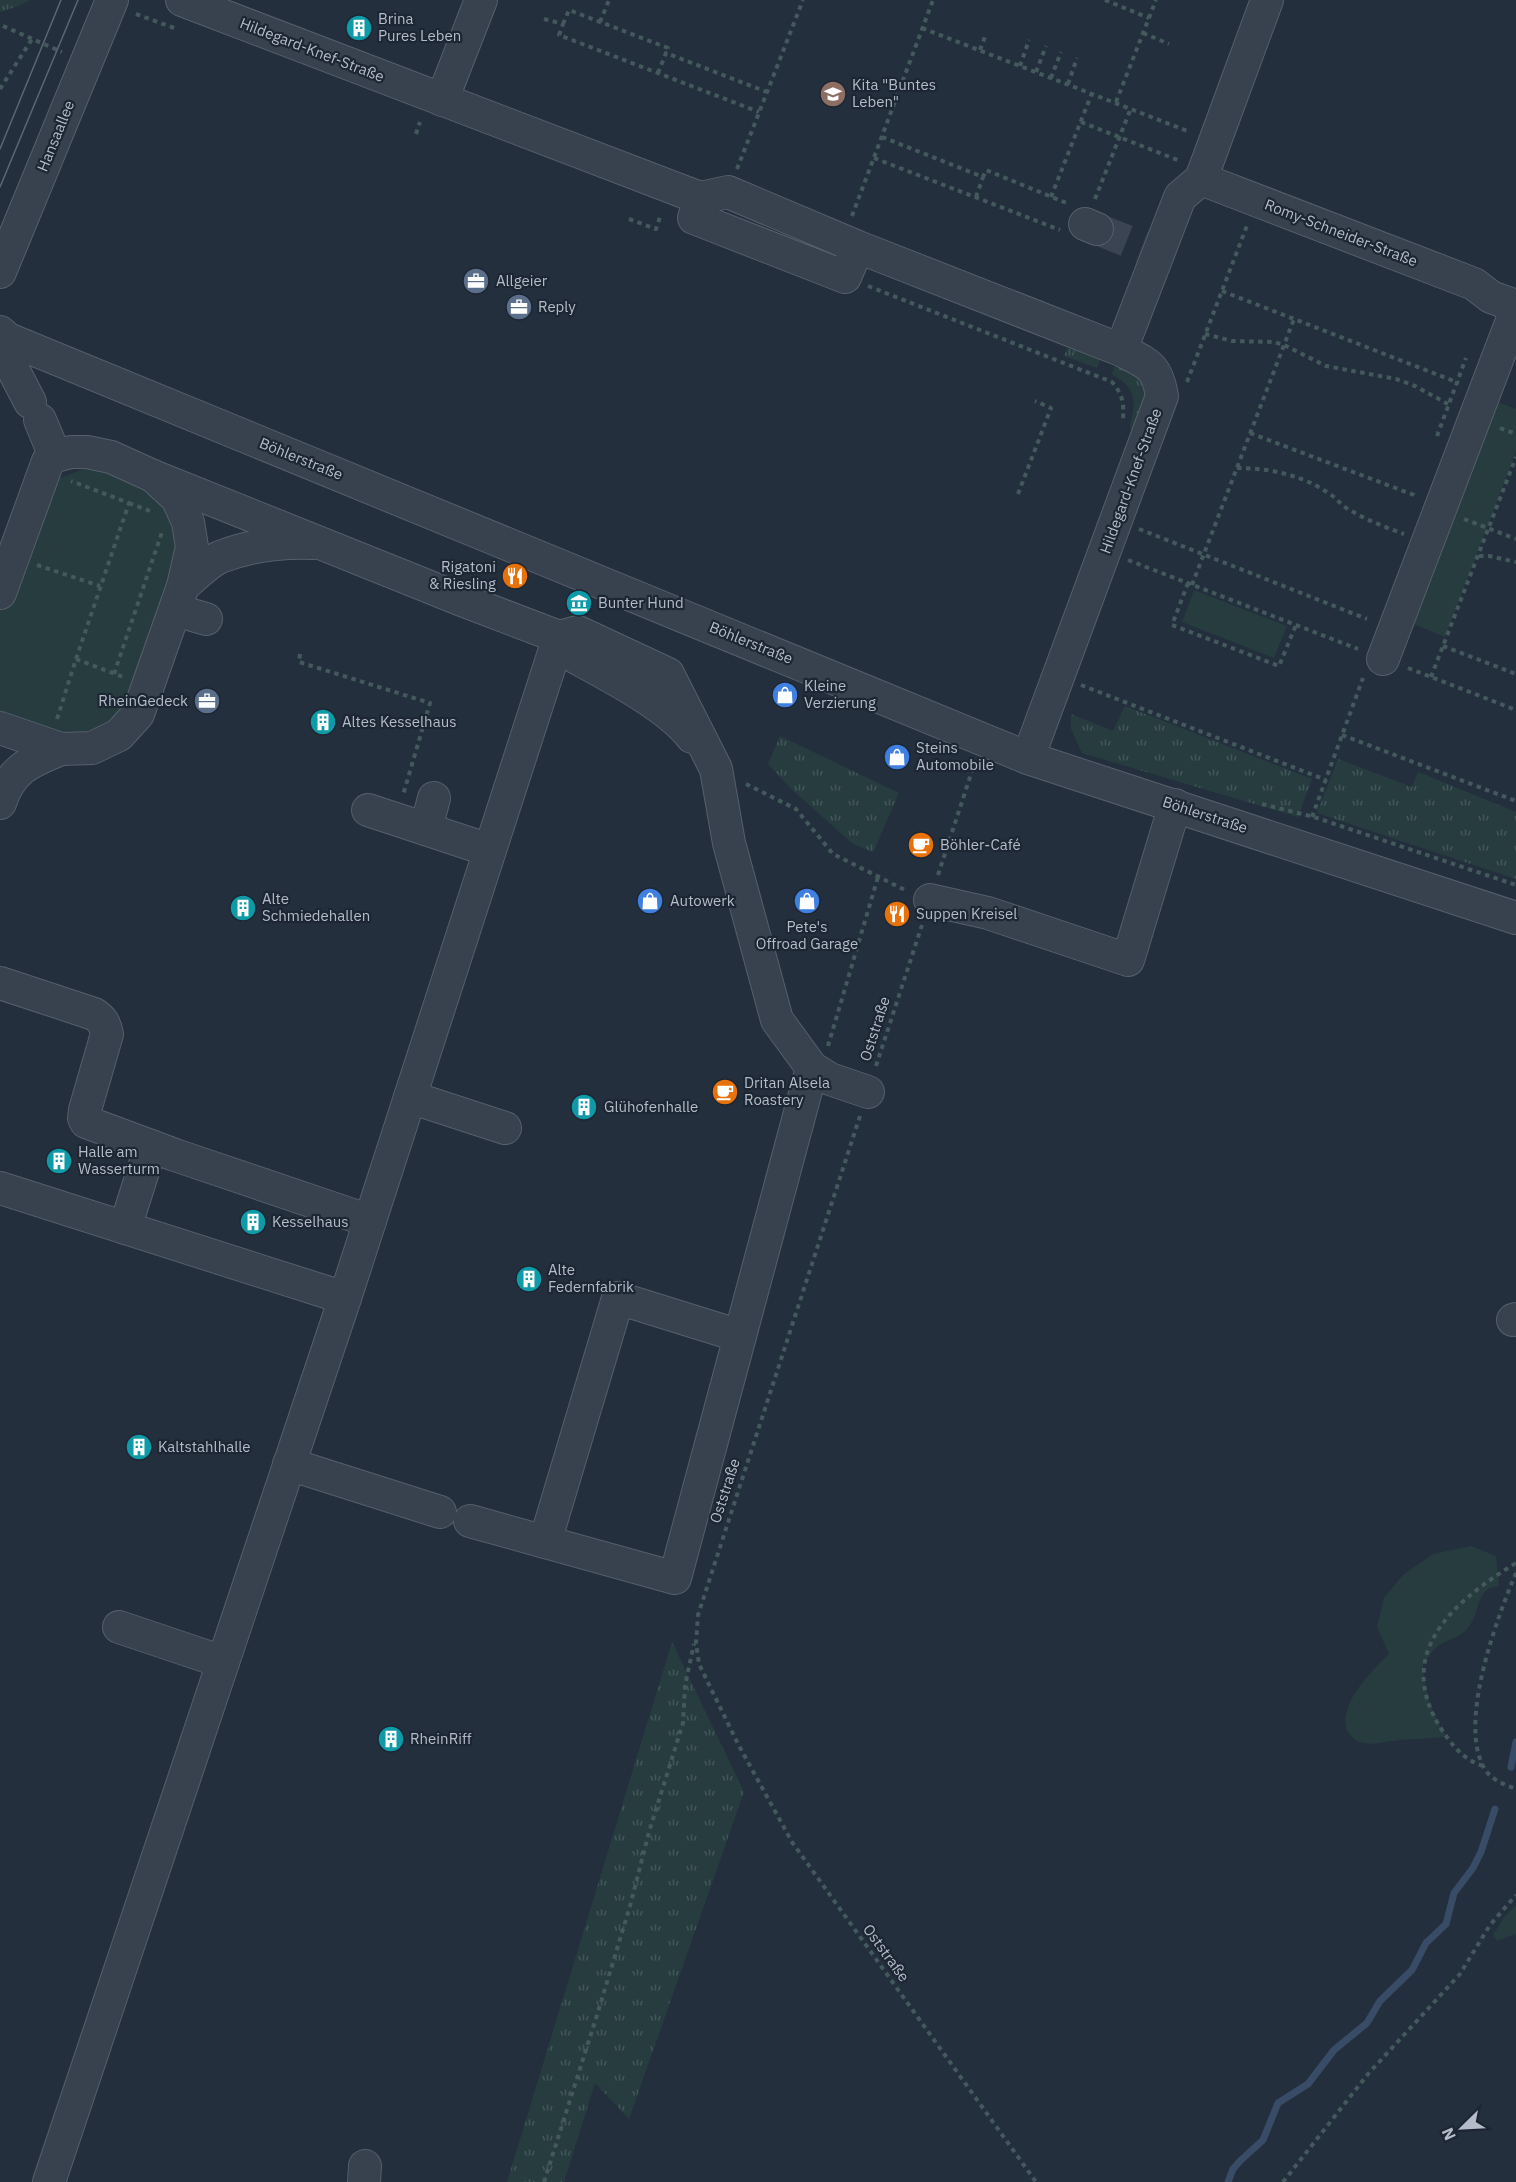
<svg xmlns="http://www.w3.org/2000/svg" width="1516" height="2182" font-family="'IBM Plex Sans',sans-serif">
<defs>
<pattern id="grass-tufts" width="24" height="20" patternUnits="userSpaceOnUse" patternTransform="scale(1.5)"><rect width="24" height="20" fill="#263c3f"/><path d="M3 7l-1-3M5 7V3M7 7l1-3M15 17l-1-3M17 17v-4M19 17l1-3" fill="none" stroke="#435659"/></pattern>
</defs>
<rect width="100%" height="100%" fill="#242f3e"/>
<g fill="url(#grass-tufts)">
<path d="M0,0H30L18,6L0,12Z"/>
<path d="M1070,342L1102,354L1097,368L1064,356Z"/>
<path d="M1116,361C1132,369 1144,379 1149,397L1132,432C1129,426 1130,424 1132,418C1137,394 1131,386 1112,374Z"/>
<path d="M1125,706L1312,779L1298,817L1082,753L1071,729V714L1113,731Z"/>
<path d="M780,736L899,793L873,852L853,844L790,788L768,764Z"/>
<path d="M1338,759L1412,787L1418,772L1516,812V879L1317,813Z"/>
<path d="M672,1642L744,1792L629,2119L595,2083L564,2182H507Z"/>
</g>
<g fill="#263c3f">
<path d="M1495,401L1516,409V452L1445,637L1409,622Z"/>
<path d="M84,469L115,475L150,490L168,507L177,529V561L133,692L119,714L102,726L81,733L56,732L0,713V611L40,502L57,479Z"/>
<path d="M1194,590L1287,626L1274,658L1182,622Z"/>
<path d="M1471,1546L1496,1556L1499,1586C1476,1587 1480,1612 1470,1625C1463,1636 1454,1637 1443,1643C1435,1646 1429,1657 1423,1664C1424,1692 1432,1714 1447,1737L1400,1740L1370,1744L1356,1741C1353,1738 1349,1734 1347,1730C1338,1703 1372,1671 1389,1654L1377,1627L1384,1598L1403,1575L1433,1554Z"/>
<path d="M1516,1905V1934L1497,1941L1493,1935L1504,1917Z"/>
</g>
<g fill="none" stroke-linecap="round" stroke-linejoin="round">
<g stroke="#394c67" stroke-width="7">
<path d="M1511,1767L1516,1742"/>
<path d="M1228,2182L1233,2169L1240,2161L1263,2140L1278,2103L1308,2084L1334,2050L1367,2023L1380,2001L1412,1970L1426,1943L1446,1924L1454,1893L1473,1868L1481,1852L1495,1809"/>
</g>
<path stroke="#3a4453" stroke-width="32" stroke-dasharray="32 16" stroke-linecap="butt" d="M1097,229L1142,247"/>
<defs>
<g id="minor">
<path d="M182,0L700,198"/>
<path d="M442,100L481,0"/>
<path d="M1201,179L1474,284L1491,297L1516,306"/>
<path d="M1085,224L1097,229"/>
<path d="M858,247L845,277L694,218L700,198L728,192L858,247L1121,350C1148,364 1157,365 1162,396L1028,758"/>
<path d="M0,272L112,0"/>
<path d="M0,332L8,339L1028,758L1516,918"/>
<path d="M0,344L30,402"/>
<path d="M1121,350L1180,197L1201,179L1204,171L1267,0"/>
<path d="M40,420L55,456"/>
<path d="M183,586C194,577 207,563 220,557C248,546 283,542 313,543"/>
<path d="M0,593L48,461L55,456L71,452H87L111,457L153,476L177,498L188,522L192,547L183,586L138,714L119,735L92,748L61,749L0,728"/>
<path d="M175,610L206,619"/>
<path d="M559,637L578,632L668,674L716,769L729,843L777,1020L812,1068L830,1079L868,1092"/>
<path d="M557,647C597,670 665,702 692,737"/>
<path d="M1383,659L1516,310"/>
<path d="M0,803C11,769 29,762 61,749"/>
<path d="M368,810L489,850"/>
<path d="M426,829L434,798"/>
<path d="M930,900L988,913L1128,960L1175,805"/>
<path d="M0,983L94,1014C102,1019 105,1024 107,1034L85,1110L84,1118L86,1122L175,1155L370,1221"/>
<path d="M410,1097L505,1128"/>
<path d="M0,1188L345,1298"/>
<path d="M125,1228L151,1146"/>
<path d="M1513,1320L1516,1319"/>
<path d="M289,1464L440,1512"/>
<path d="M470,1521L675,1578L812,1068"/>
<path d="M545,1542L618,1298L740,1336"/>
<path d="M119,1627L223,1662"/>
<path d="M49,2182L345,1298L559,637L462,600L153,476"/>
<path d="M364,2182L365,2166"/>
</g>
</defs>
<use href="#minor" stroke="#565f6c" stroke-width="34"/>
<g stroke="#44595c" stroke-width="4" stroke-dasharray="4.5 4.5" stroke-linecap="butt">
<path d="M1105,0L1149,18"/>
<path d="M136,14L174,28"/>
<path d="M544,19L563,24L559,35L759,112"/>
<path d="M600,22L609,0"/>
<path d="M563,24L569,10L668,48L666,53"/>
<path d="M3,26L62,52"/>
<path d="M922,28L1190,132"/>
<path d="M1143,33L1169,44"/>
<path d="M980,50L986,34"/>
<path d="M1020,66L1029,40"/>
<path d="M1036,72L1046,46"/>
<path d="M658,73L666,53L767,92"/>
<path d="M1051,78L1061,52"/>
<path d="M1068,84L1077,58"/>
<path d="M0,89L32,39"/>
<path d="M1116,102L1156,0"/>
<path d="M1081,122L1180,161"/>
<path d="M416,134L420,122"/>
<path d="M882,137L983,177L986,170L1069,204"/>
<path d="M874,158L1060,230"/>
<path d="M737,169L803,0"/>
<path d="M976,197L983,177"/>
<path d="M1051,197L1092,93"/>
<path d="M1095,199L1131,108"/>
<path d="M852,216L933,0"/>
<path d="M629,219L656,229L661,214"/>
<path d="M868,286L1112,382C1123,395 1124,403 1123,420"/>
<path d="M1222,291L1459,383"/>
<path d="M1205,334L1232,341L1274,342L1284,345L1326,366L1396,379L1415,386L1448,404"/>
<path d="M1187,382L1248,223"/>
<path d="M1500,428L1516,434"/>
<path d="M1250,433L1414,495L1417,498"/>
<path d="M1437,436L1466,358"/>
<path d="M1237,468C1270,468 1302,475 1330,494C1337,499 1341,505 1348,509C1366,520 1385,527 1404,534"/>
<path d="M1018,494L1051,408L1035,401"/>
<path d="M129,503L150,511"/>
<path d="M1464,519L1516,539"/>
<path d="M1139,529L1367,619"/>
<path d="M1479,556H1489L1516,562"/>
<path d="M1128,560L1358,649"/>
<path d="M37,565L100,586"/>
<path d="M1188,583L1172,625L1279,666L1296,625"/>
<path d="M1192,585L1294,319"/>
<path d="M1443,646L1516,674"/>
<path d="M300,654L299,662L430,703L403,795"/>
<path d="M76,659L123,677"/>
<path d="M1408,668L1516,710"/>
<path d="M114,674L162,532"/>
<path d="M1431,677L1516,457"/>
<path d="M1081,685L1326,780"/>
<path d="M57,719L76,659L129,503L71,481"/>
<path d="M1342,735L1516,801"/>
<path d="M746,784L796,809L833,854L907,891"/>
<path d="M1262,804L1314,817L1516,885"/>
<path d="M1312,817L1363,678"/>
<path d="M938,875L974,765"/>
<path d="M828,1046L878,877"/>
<path d="M876,1066L922,925"/>
<path d="M860,1116L698,1615L696,1643L699,1664L738,1744L792,1842L1036,2182"/>
<path d="M1516,1573C1497,1618 1459,1719 1483,1766C1489,1779 1503,1784 1516,1789"/>
<path d="M1483,1766C1462,1759 1452,1745 1440,1727C1393,1651 1456,1600 1516,1563"/>
<path d="M544,2182L598,2012L630,1906L649,1832L683,1723L685,1685L694,1644"/>
<path d="M1283,2182L1368,2074L1460,1974L1490,1925L1516,1895"/>
</g>
<use href="#minor" stroke="#38414e" stroke-width="32"/>
<g stroke="#5a6575" stroke-width="1.5">
<path d="M0,149L61,0"/>
<path d="M0,187L78,0"/>
</g>
</g>
<defs>
<symbol id="building-disc" viewBox="-11 -11 22 22"><circle r="9.5" fill="#0f9aa8" stroke="#1d2633"/><path d="M-4-6H4V6H1V3H-1V6H-4ZM-2.5-4.3h1.7v1.8h-1.7ZM.8-4.3h1.7v1.8H.8ZM-2.5-1h1.7V.8h-1.7ZM.8-1h1.7V.8H.8Z" fill="#fff"/></symbol>
<symbol id="school-disc" viewBox="-11 -11 22 22"><circle r="9.5" fill="#8d6e63" stroke="#1d2633"/><path d="M0-5L7-2L0 1L-7-2ZM-4 1L0 2.5L4 1V4Q0 6-4 4Z" fill="#fff"/></symbol>
<symbol id="office-disc" viewBox="-11 -11 22 22"><circle r="9.5" fill="#5c6f8a" stroke="#1d2633"/><path d="M-6-3h4V-5.5h4V-3h4V5H-6ZM-1-4.5V-3h2v-1.5ZM-6 0V1H6V0Z" fill="#fff"/></symbol>
<symbol id="restaurant-disc" viewBox="-11 -11 22 22"><circle r="9.5" fill="#e8710a" stroke="#1d2633"/><path d="M-5-6h1v4h1v-4h1v4h1v-4h1v5L-1.5 .5V6h-2V.5L-5-1ZM5-6V6H3V1.5H1.5Q1.5-4 5-6Z" fill="#fff"/></symbol>
<symbol id="museum-disc" viewBox="-11 -11 22 22"><circle r="9.5" fill="#0f9aa8" stroke="#1d2633"/><path d="M0-6L6-3V-2H-6V-3ZM-5-1h2V3h-2ZM-1-1h2V3h-2ZM3-1h2V3H3ZM-6 4H6V6H-6Z" fill="#fff"/></symbol>
<symbol id="shop-disc" viewBox="-11 -11 22 22"><circle r="9.5" fill="#3f7fe0" stroke="#1d2633"/><path d="M-5-2.5h2.3a2.7 3.5 0 0 1 5.4 0H5L5.5 6h-11ZM-1.5-2.5h3a1.5 2.3 0 0 0-3 0Z" fill="#fff"/></symbol>
<symbol id="cafe-disc" viewBox="-11 -11 22 22"><circle r="9.5" fill="#e8710a" stroke="#1d2633"/><path d="M-5.5-4.5H6V0H3Q3 3.5 0 3.5H-2.5Q-5.5 3.5-5.5 0ZM3-3.2v2h1.7v-2ZM-6 4.5H4V6H-6Z" fill="#fff"/></symbol>
</defs>
<g fill-rule="evenodd">
<use href="#building-disc" x="344" y="13" width="30" height="30"/>
<use href="#school-disc" x="818" y="79" width="30" height="30"/>
<use href="#office-disc" x="461" y="266" width="30" height="30"/>
<use href="#office-disc" x="504" y="292" width="30" height="30"/>
<use href="#restaurant-disc" x="500" y="561" width="30" height="30"/>
<use href="#museum-disc" x="564" y="588" width="30" height="30"/>
<use href="#shop-disc" x="770" y="680" width="30" height="30"/>
<use href="#office-disc" x="192" y="686" width="30" height="30"/>
<use href="#building-disc" x="308" y="707" width="30" height="30"/>
<use href="#shop-disc" x="882" y="742" width="30" height="30"/>
<use href="#cafe-disc" x="906" y="830" width="30" height="30"/>
<use href="#shop-disc" x="635" y="886" width="30" height="30"/>
<use href="#shop-disc" x="792" y="886" width="30" height="30"/>
<use href="#building-disc" x="228" y="893" width="30" height="30"/>
<use href="#restaurant-disc" x="882" y="899" width="30" height="30"/>
<use href="#cafe-disc" x="710" y="1077" width="30" height="30"/>
<use href="#building-disc" x="569" y="1092" width="30" height="30"/>
<use href="#building-disc" x="44" y="1146" width="30" height="30"/>
<use href="#building-disc" x="238" y="1207" width="30" height="30"/>
<use href="#building-disc" x="514" y="1264" width="30" height="30"/>
<use href="#building-disc" x="124" y="1432" width="30" height="30"/>
<use href="#building-disc" x="376" y="1724" width="30" height="30"/>
</g>
<g text-anchor="middle" stroke-width="4.5" stroke-linejoin="round" paint-order="stroke">
<g font-size="15" fill="#b4bcc9" stroke="#1d2633" text-anchor="start">
<text x="378" y="24">Brina<tspan x="378" dy="17">Pures Leben</tspan></text>
<text x="852" y="90">Kita "Buntes<tspan x="852" dy="17">Leben"</tspan></text>
<text x="496" y="286">Allgeier</text>
<text x="538" y="312">Reply</text>
<text x="496" y="572" text-anchor="end">Rigatoni<tspan x="496" dy="17">&amp; Riesling</tspan></text>
<text x="598" y="608">Bunter Hund</text>
<text x="804" y="691">Kleine<tspan x="804" dy="17">Verzierung</tspan></text>
<text x="188" y="706" text-anchor="end">RheinGedeck</text>
<text x="342" y="727">Altes Kesselhaus</text>
<text x="916" y="753">Steins<tspan x="916" dy="17">Automobile</tspan></text>
<text x="940" y="850">Böhler-Café</text>
<text x="262" y="904">Alte<tspan x="262" dy="17">Schmiedehallen</tspan></text>
<text x="670" y="906">Autowerk</text>
<text x="916" y="919">Suppen Kreisel</text>
<text x="807" y="932" text-anchor="middle">Pete's<tspan x="807" dy="17">Offroad Garage</tspan></text>
<text x="744" y="1088">Dritan Alsela<tspan x="744" dy="17">Roastery</tspan></text>
<text x="604" y="1112">Glühofenhalle</text>
<text x="78" y="1157">Halle am<tspan x="78" dy="17">Wasserturm</tspan></text>
<text x="272" y="1227">Kesselhaus</text>
<text x="548" y="1275">Alte<tspan x="548" dy="17">Federnfabrik</tspan></text>
<text x="158" y="1452">Kaltstahlhalle</text>
<text x="410" y="1744">RheinRiff</text>
</g>
<g font-size="15" fill="#b4bcc9" stroke="#1d2633">
<text transform="translate(312 50) rotate(21)" y="5">Hildegard-Knef-Straße</text>
<text transform="translate(56 136) rotate(-68)" y="5">Hansaallee</text>
<text transform="translate(1341 233) rotate(21)" y="5">Romy-Schneider-Straße</text>
<text transform="translate(301 459) rotate(22)" y="5">Böhlerstraße</text>
<text transform="translate(1131 481) rotate(-70)" y="5">Hildegard-Knef-Straße</text>
<text transform="translate(751 643) rotate(22)" y="5">Böhlerstraße</text>
<text transform="translate(1205 815) rotate(18)" y="5">Böhlerstraße</text>
<text transform="translate(875 1029) rotate(-72)" y="5">Oststraße</text>
<text transform="translate(725 1491) rotate(-72)" y="5">Oststraße</text>
<text transform="translate(886 1953) rotate(54)" y="5">Oststraße</text>
</g>
</g>
<g transform="translate(1462 2128) rotate(246)" stroke="#1d2633" stroke-width="4.5" paint-order="stroke">
<path d="M0-4.5L10 22L0 15L-10 22Z" fill="#b4bcc9"/>
<text y="-9" font-size="16" font-weight="bold" text-anchor="middle" fill="#b4bcc9">N</text>
</g>
</svg>
